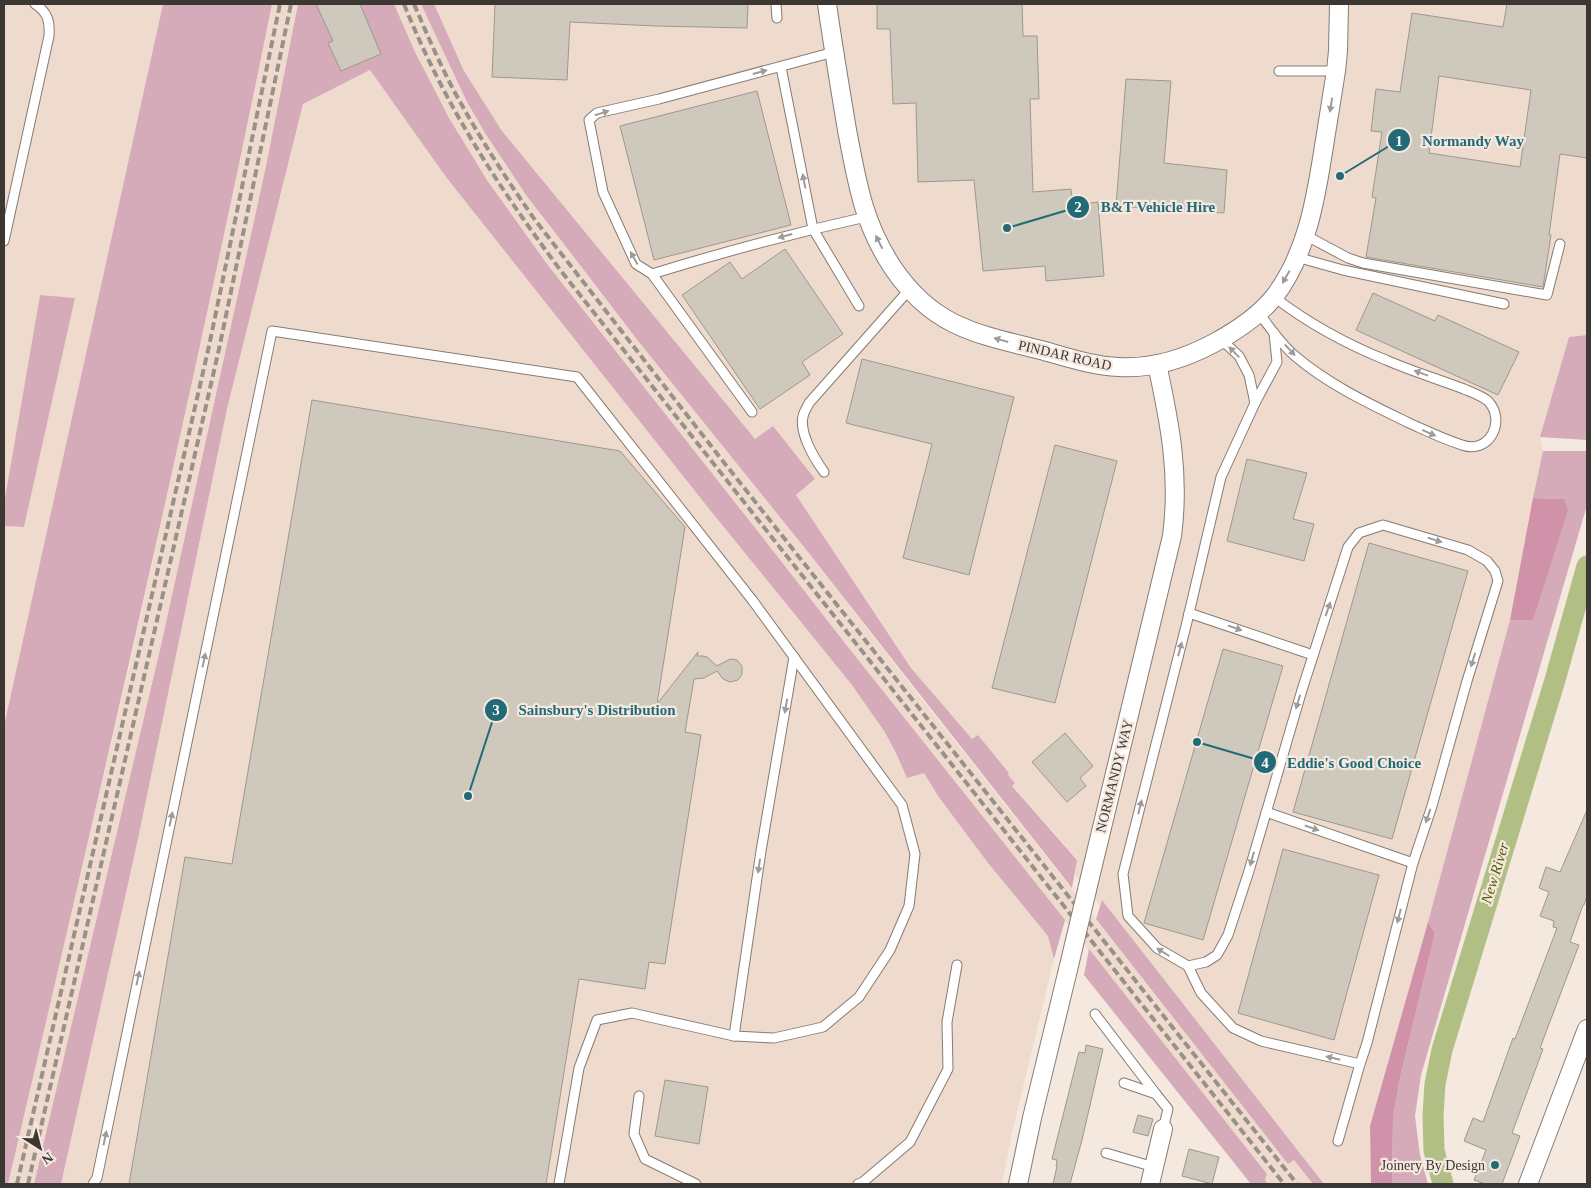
<svg xmlns="http://www.w3.org/2000/svg" width="1591" height="1188" font-family="'Times New Roman',serif">
<rect width="100%" height="100%" fill="#f5e8df"/>
<g fill="#efdbce">
<path d="M4,4H163L4,726V551L5,526L24,527L75,298L40,296L4,504Z"/>
<path d="M272,4H298L266,166L162,641L34,1184H8L133,651L211,296Z"/>
<path d="M394,4H421L466,100L503,161L544,219L595,286L808,552L921,698L1288,1163L1294,1160L1313,1184H1267L1264,1179L1267,1174L903,717L707,467L583,312L514,220L466,147L435,93L415,52Z"/>
<path d="M434,4H1587V335L1569,337L1540,437L1543,451L1510,620L1428,922L1370,1126L1371,1184H1324L1103,901L1101,907L1074,874L1077,859L1012,785L1007,774L1009,773L978,735L972,740L911,668L796,495L815,480L773,426L755,440L502,131L464,71Z"/>
<path d="M370,70L446,177L710,510L852,685L872,712L896,753L924,773L938,796L988,863L1049,936L1054,959L1012,1133L1002,1184H61L138,839L227,409L303,104Z"/>
</g>
<g fill="#d5abb9">
<path d="M163,4H272C192,399 100,792 8,1184H4V726Z"/>
<path d="M298,4H394L415,52L449,118L487,180L547,264L763,538L848,647L1065,920L1054,959L1048,936L988,863L938,796L924,773L907,778L896,753L884,731L852,685L710,510L446,177L370,70L303,104L227,409L138,839L61,1184H34L162,641L266,166Z"/>
<path d="M421,4H434L464,71L502,131L755,439L773,426L815,479L796,495L911,668L972,739L978,735L1009,773L1008,775L1015,783L1012,786L1077,860L1072,888L808,552L639,342L526,195L485,133L466,100Z"/>
<path d="M40,295L75,298L24,527L5,526L4,551V504Z"/>
<path d="M1587,335V440L1540,437L1569,337Z"/>
<path d="M1543,451H1587V505L1421,1075L1415,1116L1420,1155L1428,1184H1392L1393,1118L1400,1078L1435,933L1428,922L1510,620H1533L1564,499L1533,498Z"/>
<path d="M1102,900L1324,1184H1313L1294,1160L1288,1164L1096,919Z"/>
<path d="M1089,949L1267,1174L1265,1179L1267,1184H1251L1084,975Z"/>
</g>
<g fill="#cf92a9">
<path d="M1533,498L1564,499L1568,510L1533,620H1510Z"/>
<path d="M1428,922L1435,933L1400,1078L1393,1118L1392,1184H1371L1370,1126Z"/>
</g>
<g fill="none" stroke-linecap="round" stroke-linejoin="round">
<path stroke="#b1be84" stroke-width="21" d="M1443,1184L1434,1150L1433,1115L1435,1084L1442,1050L1555,680L1587,566"/>
</g>
<g fill="#cfc9bd" stroke="#9d988c" fill-rule="evenodd">
<path d="M316,4H360L381,54L341,71L328,43L333,41Z"/>
<path d="M495,4H748L747,28L656,26L570,22L567,80L492,77Z"/>
<path d="M877,4H1022L1023,36H1037L1039,99H1030L1033,192L1071,189L1073,205L1098,202L1104,276L1046,281L1045,266L983,271L974,180L918,182L916,103L893,104L890,29H877Z"/>
<path d="M1507,4H1587V158L1560,154L1549,235H1551L1543,287L1366,257L1376,198L1372,197L1382,132L1371,131L1376,89L1400,92L1412,13L1503,27ZM1439,76L1531,90L1520,167L1429,153Z"/>
<path d="M1126,79L1171,81L1164,163L1227,170L1224,213L1116,206Z"/>
<path d="M757,91L791,225L654,260L620,126Z"/>
<path d="M785,249L843,334L802,362L810,375L760,409L682,295L730,262L742,279Z"/>
<path d="M1373,293L1435,321L1438,315L1519,352L1498,395L1356,330Z"/>
<path d="M862,359L1014,397L969,575L903,558L932,444L846,423Z"/>
<path d="M312,400L620,451L685,527L657,704L698,652L697,656H703L707,657L717,666L730,659L737,660L742,666V674L738,680L730,682L723,679L717,671L704,678L694,679L685,732L701,735L665,964L649,962L645,989L579,979L546,1184H129L185,857L232,864Z"/>
<path d="M1055,445L1117,461L1055,703L992,688Z"/>
<path d="M1247,459L1307,473L1293,519L1314,524L1304,561L1227,541Z"/>
<path d="M1369,543L1468,571L1392,839L1293,812Z"/>
<path d="M1223,649L1283,666L1203,940L1144,923Z"/>
<path d="M1065,733L1093,766L1080,778L1086,786L1067,802L1032,762Z"/>
<path d="M1587,810V896L1584,905H1583L1570,942L1579,945L1540,1048L1543,1049L1512,1133L1520,1136L1502,1184H1485L1474,1180L1486,1150L1464,1141L1473,1118L1483,1122L1513,1038L1515,1039L1557,928L1553,927L1554,921L1540,916L1549,892L1539,888L1546,867L1560,872Z"/>
<path d="M1283,849L1379,875L1334,1040L1238,1013Z"/>
<path d="M1086,1045L1103,1049L1082,1140L1070,1184H1053L1057,1166H1056L1057,1160L1052,1159L1079,1052L1085,1053Z"/>
<path d="M665,1080L708,1087L699,1144L655,1136Z"/>
<path d="M1138,1115L1153,1119L1148,1136L1133,1132Z"/>
<path d="M1189,1149L1219,1157L1212,1184L1182,1176Z"/>
</g>
<g fill="none" stroke-linecap="round" stroke-linejoin="round">
<defs>
<g id="service">
<path d="M776,4L777,18"/>
<path d="M834,52L659,99L597,113L589,120L603,192L636,264L652,274C723,252 794,233 866,217"/>
<path d="M781,67L813,229L859,306"/>
<path d="M1279,71H1336"/>
<path d="M1305,235L1348,258L1363,263L1547,295L1560,244"/>
<path d="M4,241L49,36C50,22 48,12 35,4"/>
<path d="M1296,257L1343,270L1504,304"/>
<path d="M652,274L752,412"/>
<path d="M1259,313C1270,328 1281,344 1295,356C1329,385 1370,404 1409,423C1427,431 1443,439 1462,445C1489,455 1507,421 1488,401C1482,396 1471,392 1464,389C1438,379 1411,371 1386,360C1346,344 1308,323 1274,297"/>
<path d="M1274,333L1277,362L1255,403L1221,477L1186,626L1123,874L1128,916L1157,948L1188,966L1206,962L1217,955L1228,935L1249,871L1302,690L1348,547L1359,533L1383,525L1468,550L1487,561L1495,571L1498,581L1467,681L1432,806L1413,863"/>
<path d="M1217,343L1226,344L1239,356L1249,375L1255,403"/>
<path d="M824,472C814,458 797,430 804,413C805,410 808,406 809,403L909,290"/>
<path d="M1189,613L1313,655"/>
<path d="M1188,966L1201,993L1233,1028L1261,1041L1360,1064L1367,1043L1413,863L1266,812"/>
<path d="M1095,1014L1156,1094"/>
<path d="M734,1036L761,851L794,657"/>
<path d="M1124,1083L1156,1094L1168,1109L1163,1129"/>
<path d="M639,1096L634,1134L645,1159L696,1184"/>
<path d="M1338,1141L1360,1064"/>
<path d="M1106,1153L1154,1167"/>
<path d="M93,1184L97,1178L272,331L577,377L753,601L902,805L915,854L909,906L890,950L859,997L823,1027L774,1038L734,1036L632,1013L597,1020L579,1068L559,1184"/>
<path d="M858,1184L863,1182L910,1142L948,1069L947,1022L957,965"/>
</g>
<g id="minor">
<path d="M827,4C833,46 840,88 847,130C857,182 863,223 893,268C933,327 976,334 1041,350C1066,357 1093,366 1119,367C1152,369 1186,358 1214,343C1236,331 1258,317 1274,297C1307,254 1316,198 1324,146C1328,121 1332,96 1336,71L1338,51L1339,4"/>
<path d="M1087,890L1172,536C1180,475 1170,424 1157,364"/>
<path d="M1018,1184L1032,1118L1067,974"/>
<path d="M1150,1184L1163,1129"/>
<path d="M1528,1184L1587,1029"/>
</g>
</defs>
<use href="#service" stroke="#867b73" stroke-width="11"/>
<use href="#minor" stroke="#867b73" stroke-width="20"/>
<use href="#service" stroke="#fff" stroke-width="9"/>
<use href="#minor" stroke="#fff" stroke-width="18"/>
<g stroke="#999089" stroke-width="4" stroke-dasharray="8 4" stroke-linecap="butt">
<path d="M404,4C444,104 497,185 561,271L1284,1184"/>
<path d="M414,4C426,32 438,60 452,87C477,134 505,177 535,220L722,460L1297,1184"/>
<path d="M17,1184L209,346L280,4"/>
<path d="M28,1184L219,349L291,4"/>
</g>
<defs>
<path id="minor-bridge" d="M1067,974L1087,890"/>
</defs>
<use href="#minor-bridge" stroke="#867b73" stroke-width="20" stroke-linecap="butt"/>
<use href="#minor-bridge" stroke="#fff" stroke-width="18"/>
</g>
<defs><path id="oneway-solid" d="M-6-.8H1V-3.2L6.5 0L1 3.2V.8H-6Z" transform="scale(1.25)"/></defs>
<g fill="#9e9b99">
<use href="#oneway-solid" transform="translate(760 72) rotate(-15)"/>
<use href="#oneway-solid" transform="translate(1331 105) rotate(99)"/>
<use href="#oneway-solid" transform="translate(602 113) rotate(-18)"/>
<use href="#oneway-solid" transform="translate(804 181) rotate(-101)"/>
<use href="#oneway-solid" transform="translate(785 236) rotate(165)"/>
<use href="#oneway-solid" transform="translate(879 242) rotate(-117)"/>
<use href="#oneway-solid" transform="translate(634 258) rotate(-119)"/>
<use href="#oneway-solid" transform="translate(1286 277) rotate(120)"/>
<use href="#oneway-solid" transform="translate(1001 340) rotate(-164)"/>
<use href="#oneway-solid" transform="translate(1290 350) rotate(47)"/>
<use href="#oneway-solid" transform="translate(1234 352) rotate(-134)"/>
<use href="#oneway-solid" transform="translate(1421 373) rotate(-160)"/>
<use href="#oneway-solid" transform="translate(1429 433) rotate(24)"/>
<use href="#oneway-solid" transform="translate(1435 540) rotate(17)"/>
<use href="#oneway-solid" transform="translate(1328 609) rotate(-71)"/>
<use href="#oneway-solid" transform="translate(1235 628) rotate(19)"/>
<use href="#oneway-solid" transform="translate(1180 649) rotate(-75)"/>
<use href="#oneway-solid" transform="translate(204 660) rotate(-78)"/>
<use href="#oneway-solid" transform="translate(1473 660) rotate(107)"/>
<use href="#oneway-solid" transform="translate(1298 702) rotate(107)"/>
<use href="#oneway-solid" transform="translate(786 706) rotate(100)"/>
<use href="#oneway-solid" transform="translate(1140 807) rotate(-76)"/>
<use href="#oneway-solid" transform="translate(1428 816) rotate(109)"/>
<use href="#oneway-solid" transform="translate(171 819) rotate(-78)"/>
<use href="#oneway-solid" transform="translate(1312 828) rotate(19)"/>
<use href="#oneway-solid" transform="translate(1252 859) rotate(106)"/>
<use href="#oneway-solid" transform="translate(759 866) rotate(98)"/>
<use href="#oneway-solid" transform="translate(1399 916) rotate(104)"/>
<use href="#oneway-solid" transform="translate(1163 952) rotate(-148)"/>
<use href="#oneway-solid" transform="translate(138 978) rotate(-78)"/>
<use href="#oneway-solid" transform="translate(1333 1058) rotate(-167)"/>
<use href="#oneway-solid" transform="translate(105 1138) rotate(-78)"/>
</g>
<circle fill="#226a76" stroke="#f5e8df" stroke-width="2" cx="1495" cy="1165" r="5"/>
<g text-anchor="middle" stroke-width="4.5" stroke-linejoin="round" paint-order="stroke">
<g font-size="14" fill="#3c3733" stroke="#f5e8df">
<text transform="translate(1065 355) rotate(13)" y="5">PINDAR ROAD</text>
<text transform="translate(1114 776) rotate(-76)" y="5">NORMANDY WAY</text>
</g>
<g font-size="14" fill="#3c3733" stroke="#f5e8df" text-anchor="end">
<text x="1485" y="1170">Joinery By Design</text>
</g>
<g font-size="15" font-style="italic" fill="#525f00" stroke="#f5e8df">
<text transform="translate(1495 873) rotate(-73)" y="5">New River</text>
</g>
</g>
<path fill="none" stroke="#226a76" stroke-width="2" d="M1340 176L1399 140M1007 228L1078 207M468 796L496 710M1197 742L1265 762"/>
<g fill="#226a76" stroke="#f5e8df" stroke-width="2">
<circle cx="1340" cy="176" r="5"/>
<circle cx="1007" cy="228" r="5"/>
<circle cx="468" cy="796" r="5"/>
<circle cx="1197" cy="742" r="5"/>
<circle cx="1399" cy="140" r="12"/>
<circle cx="1078" cy="207" r="12"/>
<circle cx="496" cy="710" r="12"/>
<circle cx="1265" cy="762" r="12"/>
</g>
<g font-size="15" text-anchor="middle" font-weight="bold" fill="#fff">
<text x="1399" y="146">1</text>
<text x="1078" y="212">2</text>
<text x="496" y="715">3</text>
<text x="1265" y="768">4</text>
</g>
<g font-size="15" text-anchor="middle" font-weight="bold" fill="#226a76" stroke="#f5e8df" stroke-width="4.5" stroke-linejoin="round" paint-order="stroke">
<text x="1473" y="146">Normandy Way</text>
<text x="1158" y="212">B&amp;T Vehicle Hire</text>
<text x="597" y="715">Sainsbury's Distribution</text>
<text x="1354" y="768">Eddie's Good Choice</text>
</g>
<rect width="1591" height="1188" fill="none" stroke="#3c3733" stroke-width="10"/>
<g transform="translate(40 1148) rotate(144)" stroke="#f5e8df" stroke-width="4" paint-order="stroke">
<path d="M0-4L9 19L0 12L-9 19Z" fill="#3c3733"/>
<text y="-8" font-size="14" font-weight="bold" text-anchor="middle" fill="#3c3733">N</text>
</g>
</svg>
